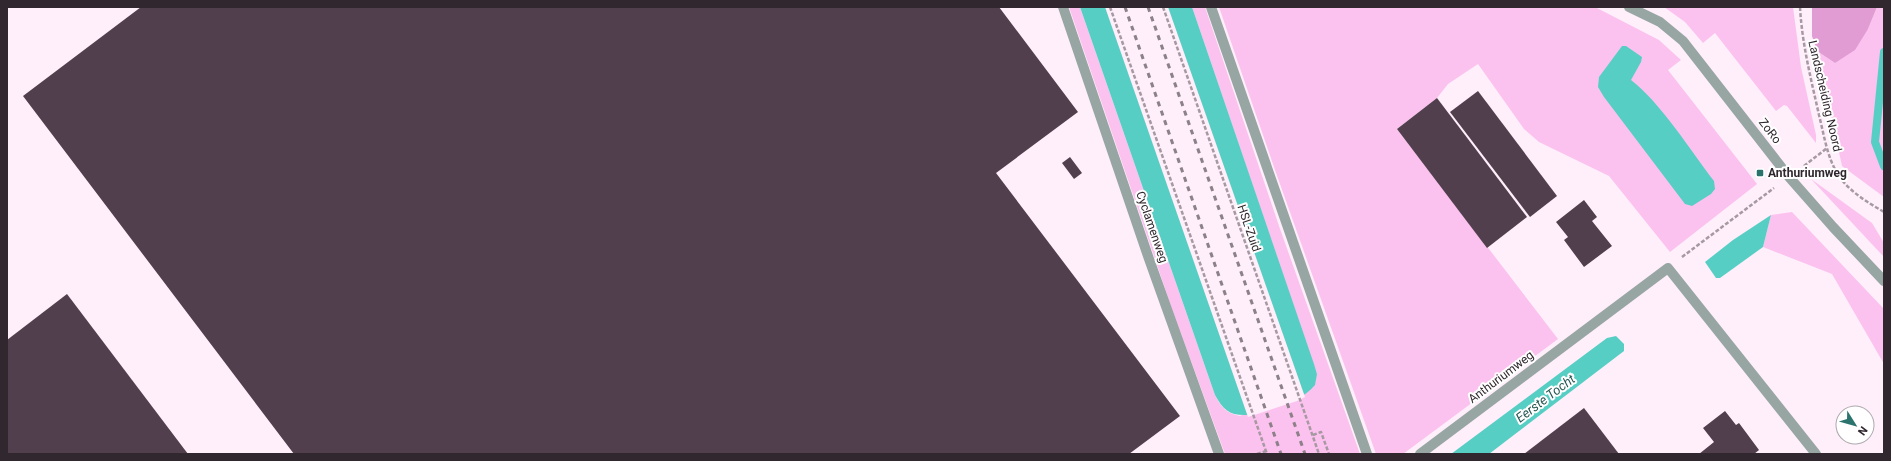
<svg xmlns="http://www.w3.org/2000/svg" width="1891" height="461" font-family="Roboto,sans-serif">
<rect width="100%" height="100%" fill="#feeffa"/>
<g fill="#fcc2ef">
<path d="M1069,7H1080L1215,395C1221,407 1226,413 1240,416L1317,374L1192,7H1205L1279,226L1360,454H1225L1171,306Z"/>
<path d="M1219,7H1595L1659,40L1681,60L1668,70L1757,184L1670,252L1609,176L1539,142L1524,129L1478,64L1448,84L1437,98L1397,129L1558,339L1403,454H1376L1275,170Z"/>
<path d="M1664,7H1793L1801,67L1816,135V143L1787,106L1784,105L1776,111L1715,33L1703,43L1685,22Z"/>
<path d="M1877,7H1884V197L1842,166L1817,51L1835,63L1868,29Z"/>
<path d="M1811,179L1872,223L1884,243V257Z"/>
<path d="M1792,212L1884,309V364L1832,274L1763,247L1771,215Z"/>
</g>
<path fill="#e09cd3" d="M1812,7H1877L1868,29L1855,50L1835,63L1817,51L1812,36Z"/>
<g fill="#57cec4">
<path d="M1080,7H1192L1314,364L1317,374L1315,385C1301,403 1269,408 1248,415C1230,416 1223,410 1215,395Z"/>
<path d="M1622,46H1626L1642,57L1641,62L1631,80C1660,102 1691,151 1714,181L1715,189L1711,194L1692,206L1685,204L1604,97L1598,87L1599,77Z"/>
<path d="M1771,215L1763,247L1720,278H1716L1705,262L1733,240Z"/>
<path d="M1616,336L1624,344V351L1489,454H1451L1607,338Z"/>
</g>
<path fill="#feeffa" d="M1105,7H1168L1305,397L1297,401L1248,417Z"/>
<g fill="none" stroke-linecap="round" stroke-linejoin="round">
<path stroke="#57cec4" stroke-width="8" d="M1884,52L1875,142L1884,166"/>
</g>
<g fill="#523f4e">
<path d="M141,7H999L1078,112L996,173L1180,416L1129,454H294L23,96Z"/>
<path d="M1478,91L1557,196L1530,217L1450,112Z"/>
<path d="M1437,98L1527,217L1487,248L1397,129Z"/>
<path d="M1070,157L1082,173L1074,179L1062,163Z"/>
<path d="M1584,200L1597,217L1592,221L1612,246L1584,267L1564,240L1568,237L1556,222Z"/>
<path d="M67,294L188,454H7V340Z"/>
<path d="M1584,408L1619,454H1524Z"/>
<path d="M1725,411L1736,425L1739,423L1759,450L1754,454H1699L1714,442L1703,428Z"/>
</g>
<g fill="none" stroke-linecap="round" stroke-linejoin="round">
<g stroke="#a699a2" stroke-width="2.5" stroke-dasharray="4 2" stroke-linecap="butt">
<path d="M1110,7L1267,454"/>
<path d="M1163,7L1319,454"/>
<path d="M1800,7C1802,44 1811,79 1819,115C1824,135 1827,156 1837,173C1848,191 1867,202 1884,212"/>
<path d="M1804,166L1827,148"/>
<path d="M1682,257L1774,188"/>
<path d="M1313,435L1321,432L1329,454"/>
<path d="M1257,454L1266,451"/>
</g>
<g stroke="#97a5a3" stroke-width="10">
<path d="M1063,7L1149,259L1219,454"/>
<path d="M1211,7L1367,454"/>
<path d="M1629,7L1660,22L1683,41L1789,177L1833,227L1884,281"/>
<path d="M1420,454L1668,268L1816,454"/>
</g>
<g stroke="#8c8089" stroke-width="3" stroke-dasharray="5 5" stroke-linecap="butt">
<path d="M1125,7L1281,454"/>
<path d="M1148,7L1305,454"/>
</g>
</g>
<rect fill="#2b746e" stroke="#fff" stroke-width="1.5" x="1756" y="169" width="8" height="8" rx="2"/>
<g text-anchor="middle" stroke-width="4" stroke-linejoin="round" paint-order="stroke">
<g font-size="12" fill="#31282f" stroke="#fff">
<text transform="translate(1825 96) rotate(77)" y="4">Landscheiding Noord</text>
<text transform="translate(1770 131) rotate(52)" y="4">ZoRo</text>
<text transform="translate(1152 227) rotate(71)" y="4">Cyclamenweg</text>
<text transform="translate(1249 228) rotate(71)" y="4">HSL-Zuid</text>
<text transform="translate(1501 377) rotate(-37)" y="4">Anthuriumweg</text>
</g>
<g font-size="12" font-weight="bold" fill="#31282f" stroke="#fff" text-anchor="start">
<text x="1768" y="177">Anthuriumweg</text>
</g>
<g font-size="13" font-style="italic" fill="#255753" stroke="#fff">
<text transform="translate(1545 398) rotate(-37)" y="5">Eerste Tocht</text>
</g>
</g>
<rect width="1891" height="461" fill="none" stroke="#31282f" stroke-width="16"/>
<g transform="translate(1855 425) rotate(127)"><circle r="19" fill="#ffffff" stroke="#ada9ac"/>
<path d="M0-3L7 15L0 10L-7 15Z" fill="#2b746e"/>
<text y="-6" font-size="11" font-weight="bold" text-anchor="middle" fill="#31282f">N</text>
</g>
</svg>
